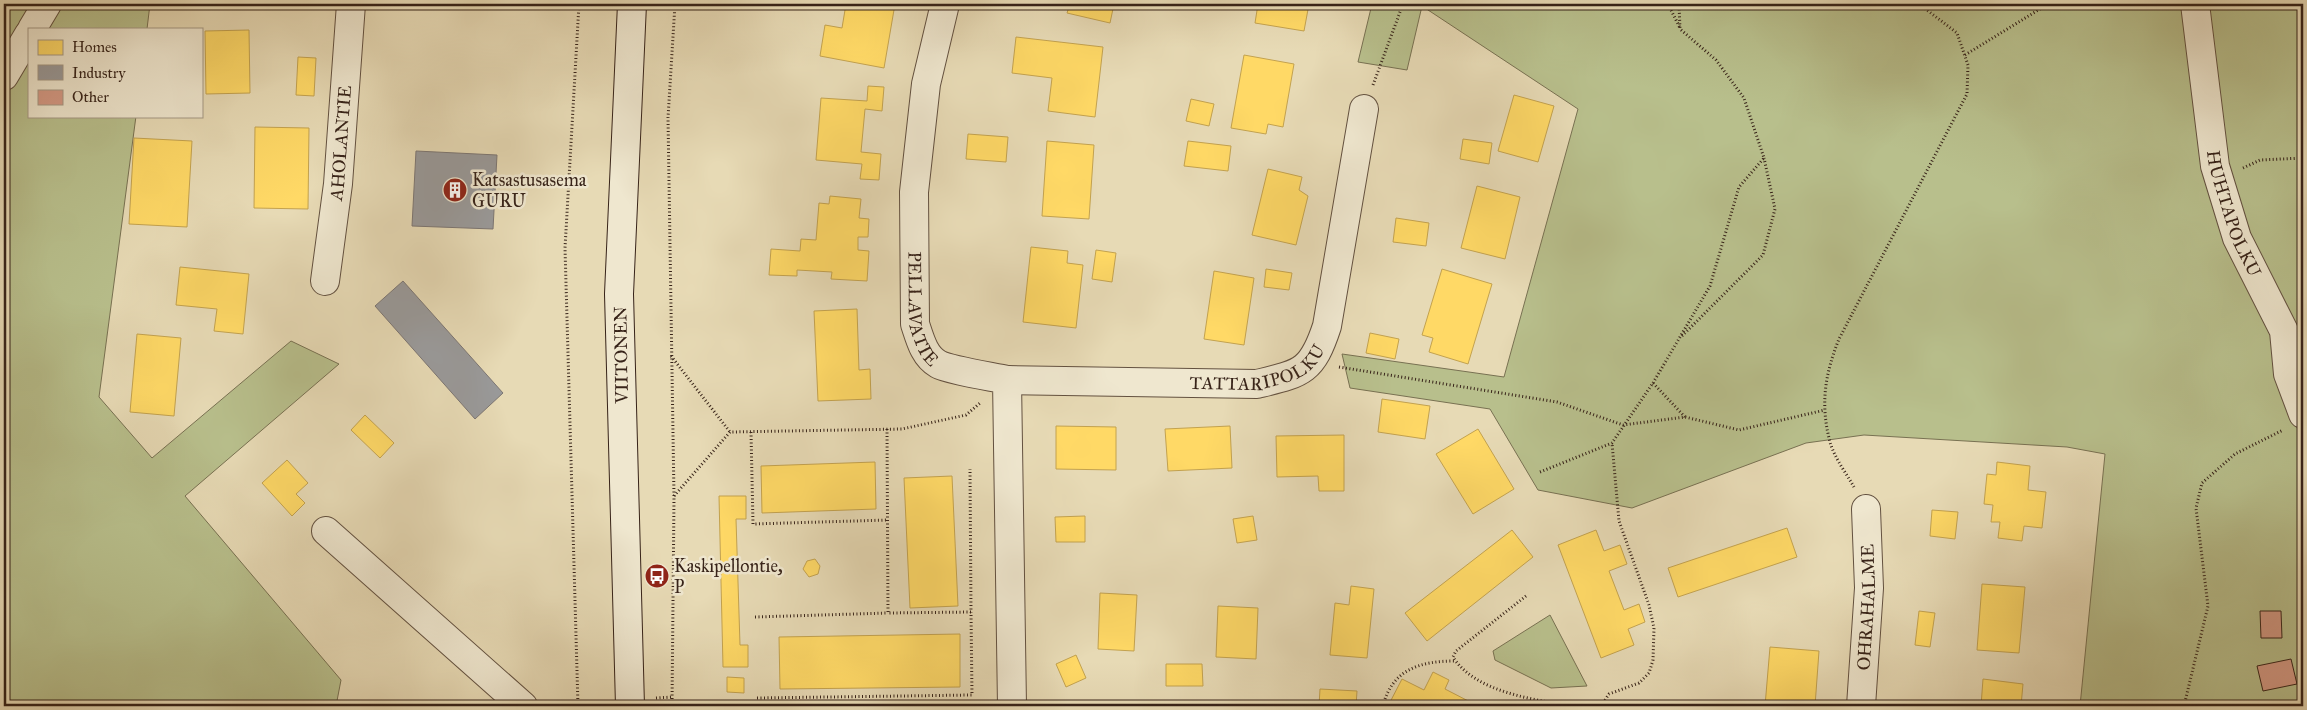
<svg xmlns="http://www.w3.org/2000/svg" width="2307" height="710" font-family="'IM FELL Great Primer',serif">
<rect width="100%" height="100%" fill="#e7dab5"/>
<filter id="stains"><feTurbulence type="fractalNoise" baseFrequency=".004" numOctaves="4"/><feColorMatrix values="0 0 0 0 .2 0 0 0 0 .09 0 0 0 0 .02 0 0 0 .5 -.17"/></filter>
<radialGradient id="worn" r=".72"><stop offset=".6" stop-color="#630" stop-opacity="0"/><stop offset="1" stop-color="#630" stop-opacity=".3"/></radialGradient>
<g fill="#b8bf8c" stroke="#787152">
<path d="M4,4H150L147,29H29V116H136L99,397L152,458L291,341L339,364L185,496L341,680L336,706H4Z"/>
<path d="M1372,4H2303V706H2080L2105,454L2067,447L1864,435L1806,443L1632,508L1538,490L1490,409L1350,388L1342,354L1504,377L1578,109L1422,6L1407,70L1358,62Z"/>
<path d="M1550,615L1587,686L1551,688L1495,660L1493,651Z"/>
</g>
<g fill="#ffd966" stroke="#c3a24f">
<path d="M846,4H895L884,68L820,56L825,25L842,28Z"/>
<path d="M1070,4H1114L1110,23L1067,13Z"/>
<path d="M1258,4H1309L1304,31L1255,23Z"/>
<path d="M249,30L250,93L206,94L205,31Z"/>
<path d="M1016,37L1103,47L1095,117L1048,111L1052,78L1012,73Z"/>
<path d="M1244,55L1294,64L1283,127L1268,124L1266,134L1231,128Z"/>
<path d="M298,57L316,58L314,96L296,95Z"/>
<path d="M868,86L884,87L882,111L865,109L861,152L881,154L879,180L860,179L862,164L816,160L821,98L867,101Z"/>
<path d="M1514,95L1554,106L1538,162L1498,151Z"/>
<path d="M1191,99L1214,104L1209,126L1186,121Z"/>
<path d="M255,127L309,128L308,209L254,208Z"/>
<path d="M968,134L1008,137L1006,162L966,159Z"/>
<path d="M134,138L192,141L187,227L129,224Z"/>
<path d="M1463,139L1492,143L1489,164L1460,159Z"/>
<path d="M1047,141L1094,145L1089,219L1042,216Z"/>
<path d="M1188,141L1231,146L1228,171L1184,166Z"/>
<path d="M1268,169L1302,177L1299,190L1308,196L1296,245L1252,235Z"/>
<path d="M1477,186L1520,197L1505,259L1461,248Z"/>
<path d="M830,196L861,199L859,218L869,219L868,237H858V250L869,251L867,281L831,279L832,272L797,270V276L769,275L771,249L800,251L801,239L816,240L819,203L829,204Z"/>
<path d="M1396,218L1429,223L1426,246L1393,242Z"/>
<path d="M1031,247L1068,251L1067,263L1083,265L1076,328L1023,322Z"/>
<path d="M1096,250L1116,253L1112,282L1092,279Z"/>
<path d="M180,267L249,274L243,334L214,331L217,309L176,305Z"/>
<path d="M1266,269L1292,273L1289,290L1264,287Z"/>
<path d="M1442,269L1492,284L1468,364L1429,352L1433,338L1422,335Z"/>
<path d="M1214,271L1254,278L1244,345L1204,339Z"/>
<path d="M857,309L859,370L870,369L871,399L818,401L814,311Z"/>
<path d="M1370,333L1399,339L1395,359L1366,353Z"/>
<path d="M137,334L181,338L174,416L130,412Z"/>
<path d="M1382,399L1430,406L1425,439L1378,432Z"/>
<path d="M365,415L394,443L380,458L351,430Z"/>
<path d="M1056,426L1116,427V470L1056,469Z"/>
<path d="M1230,426L1232,468L1168,471L1165,429Z"/>
<path d="M1478,429L1514,489L1473,514L1436,454Z"/>
<path d="M1344,435V491H1319L1318,476L1277,477L1276,436Z"/>
<path d="M287,460L308,483L296,494L305,503L292,516L262,483Z"/>
<path d="M875,462L876,509L762,513L761,466Z"/>
<path d="M1997,462L2030,466L2028,490L2046,492L2042,528L2024,526L2022,541L1998,538L2000,522H1991L1993,505L1984,504L1987,474L1996,475Z"/>
<path d="M952,476L958,606L910,608L904,478Z"/>
<path d="M719,496H746V519H736L740,645H748V667H723Z"/>
<path d="M1932,510L1958,512L1955,539L1930,536Z"/>
<path d="M1085,516V542H1056L1055,517Z"/>
<path d="M1253,516L1257,540L1237,543L1233,519Z"/>
<path d="M1787,528L1797,557L1678,597L1668,568Z"/>
<path d="M1512,530L1533,557L1427,641L1405,613Z"/>
<path d="M1596,530L1604,551L1620,545L1627,564L1609,571L1624,610L1639,604L1645,622L1628,629L1634,645L1601,658L1558,545Z"/>
<path d="M815,559L820,566L818,574L809,577L803,569L807,561Z"/>
<path d="M1982,584L2025,587L2019,653L1977,650Z"/>
<path d="M1351,586L1374,589L1367,658L1330,655L1335,603L1349,605Z"/>
<path d="M1100,593L1137,595L1134,651L1098,649Z"/>
<path d="M1218,606L1258,608L1256,659L1216,657Z"/>
<path d="M1919,611L1935,613L1930,647L1915,645Z"/>
<path d="M960,634V687L780,689L779,637Z"/>
<path d="M1770,647L1819,651L1815,706H1765Z"/>
<path d="M1076,655L1086,678L1066,687L1056,664Z"/>
<path d="M1166,664H1202L1203,686H1166Z"/>
<path d="M1433,672L1449,680L1445,689L1478,706H1388L1402,679L1424,690Z"/>
<path d="M727,677L744,678V693L727,692Z"/>
<path d="M1983,679L2023,684L2021,706H1981Z"/>
<path d="M1320,689L1357,691L1356,706H1319Z"/>
</g>
<g fill="#999" stroke="#7c7673">
<path d="M416,151L497,155L493,229L412,226Z"/>
<path d="M403,281L503,393L475,419L375,306Z"/>
</g>
<g fill="#d59a86" stroke="#372319">
<path d="M2260,611H2281L2282,638H2261Z"/>
<path d="M2291,659L2297,684L2263,691L2257,666Z"/>
</g>
<g fill="none" stroke-linecap="round" stroke-linejoin="round">
<defs>
<g id="street">
<path id="s1" d="M945,4L926,84L914,192L915,324C920,339 924,356 938,364C948,370 994,377 1007,380L1012,706"/>
<path id="s2" d="M2195,4L2215,166L2237,238L2284,331L2288,374L2303,414"/>
<path d="M32,29L47,4"/>
<path d="M4,76L29,34"/>
<path id="s3" d="M325,281L338,184L351,4"/>
<path id="s4" d="M1007,380L1257,384C1302,373 1312,372 1327,326L1364,109"/>
<path d="M326,531L523,706"/>
<path id="s5" d="M1861,706L1869,588L1866,509"/>
</g>
<path id="secondary" d="M630,706L619,294L632,4"/>
</defs>
<use href="#street" stroke="#635140" stroke-width="30"/>
<use href="#secondary" stroke="#372319" stroke-width="30"/>
<g stroke="#372319" stroke-width="3" stroke-dasharray="1 2.5" stroke-linecap="butt">
<path d="M1668,4L1680,28"/>
<path d="M1965,55L2048,4"/>
<path d="M1373,85L1403,4"/>
<path d="M2243,168L2260,160L2303,158"/>
<path d="M1682,336L1763,255L1775,209L1764,158"/>
<path d="M671,356L730,432"/>
<path d="M1339,367L1557,402L1623,425L1685,417L1739,430L1825,410"/>
<path d="M1653,383L1710,286L1739,187L1764,158L1744,98L1716,60L1680,29L1679,4"/>
<path d="M887,429L888,613L971,612L970,469"/>
<path d="M751,432L753,524L888,520"/>
<path d="M1540,472L1612,443L1653,383L1685,417"/>
<path d="M1854,487C1846,473 1834,457 1830,442C1820,404 1825,374 1839,339L1967,94L1968,65L1957,33L1919,4"/>
<path d="M674,496L730,432L902,429L966,415L980,403"/>
<path d="M1526,596L1456,651L1453,657C1475,692 1532,699 1570,706"/>
<path d="M755,617L888,613"/>
<path d="M656,698L673,697"/>
<path d="M757,698L972,695L971,612"/>
<path d="M578,705L602,703"/>
<path d="M578,706L565,248L579,4"/>
<path d="M672,706L674,497L668,118L675,4"/>
<path d="M1383,706C1392,669 1421,661 1455,661"/>
<path d="M1601,706L1609,694L1639,683L1649,673L1653,660L1654,628L1649,605L1619,521L1612,443"/>
<path d="M2184,706L2208,606L2196,508L2202,483L2235,454L2283,430"/>
</g>
<use href="#street" stroke="#efe7cf" stroke-width="28"/>
<use href="#secondary" stroke="#efe7cf" stroke-width="28"/>
</g>
<defs>
<symbol id="building-disc" viewBox="-11 -11 22 22"><circle r="9.5" fill="#8f2418" stroke="#efe7cf"/><path d="M-4-6H4V6H1V3H-1V6H-4ZM-2.5-4.3h1.7v1.8h-1.7ZM.8-4.3h1.7v1.8H.8ZM-2.5-1h1.7V.8h-1.7ZM.8-1h1.7V.8H.8Z" fill="#fff"/></symbol>
<symbol id="bus-disc" viewBox="-11 -11 22 22"><circle r="9.5" fill="#8f2418" stroke="#efe7cf"/><path d="M-5-6H5V4H4V6H2V4H-2V6H-4V4H-5ZM-3.5-4V0h7V-4ZM-3.5 1.2v1.5H-2V1.2ZM2 1.2v1.5H3.5V1.2Z" fill="#fff"/></symbol>
</defs>
<g fill-rule="evenodd">
<use href="#building-disc" x="441" y="176" width="28" height="28"/>
<use href="#bus-disc" x="643" y="562" width="28" height="28"/>
</g>
<g text-anchor="middle" stroke-width="5" stroke-linejoin="round" paint-order="stroke">
<g font-size="18" fill="#372319" stroke="#efe7cf">
<text dy="6" stroke="none"><textPath href="#s3" startOffset="139">AHOLANTIE</textPath></text>
<text dy="6" stroke="none"><textPath href="#s2" startOffset="214">HUHTAPOLKU</textPath></text>
<text dy="6" stroke="none"><textPath href="#s1" startOffset="309">PELLAVATIE</textPath></text>
<text transform="translate(621 355) rotate(-91)" y="6">VIITONEN</text>
<text dy="6" stroke="none"><textPath href="#s4" startOffset="255">TATTARIPOLKU</textPath></text>
<text dy="6" stroke="none"><textPath href="#s5" startOffset="99">OHRAHALME</textPath></text>
</g>
<g font-size="18" fill="#372319" stroke="#efe7cf" text-anchor="start">
<text x="472" y="186">Katsastusasema<tspan x="472" dy="21">GURU</tspan></text>
<text x="674" y="572">Kaskipellontie,<tspan x="674" dy="21">P</tspan></text>
</g>
</g>
<rect width="2307" height="710" fill="none" stroke="#e7dab5" stroke-width="20"/>
<rect x="5" y="5" width="2297" height="700" fill="none" stroke="#372319" stroke-width="2.5"/>
<rect x="10" y="10" width="2287" height="690" fill="none" stroke="#372319"/>
<rect x="28" y="28" width="175" height="90" fill="#efe7cf" stroke="#a59986"/>
<rect x="38" y="40" width="25" height="15" fill="#ffd966" stroke="#a59986"/>
<text x="72" y="52" font-size="15" fill="#372319">Homes</text>
<rect x="38" y="65" width="25" height="15" fill="#999999" stroke="#a59986"/>
<text x="72" y="78" font-size="15" fill="#372319">Industry</text>
<rect x="38" y="90" width="25" height="15" fill="#d59a86" stroke="#a59986"/>
<text x="72" y="102" font-size="15" fill="#372319">Other</text>
<rect width="100%" height="100%" filter="url(#stains)"/>
<rect width="100%" height="100%" fill="url(#worn)"/>
</svg>
